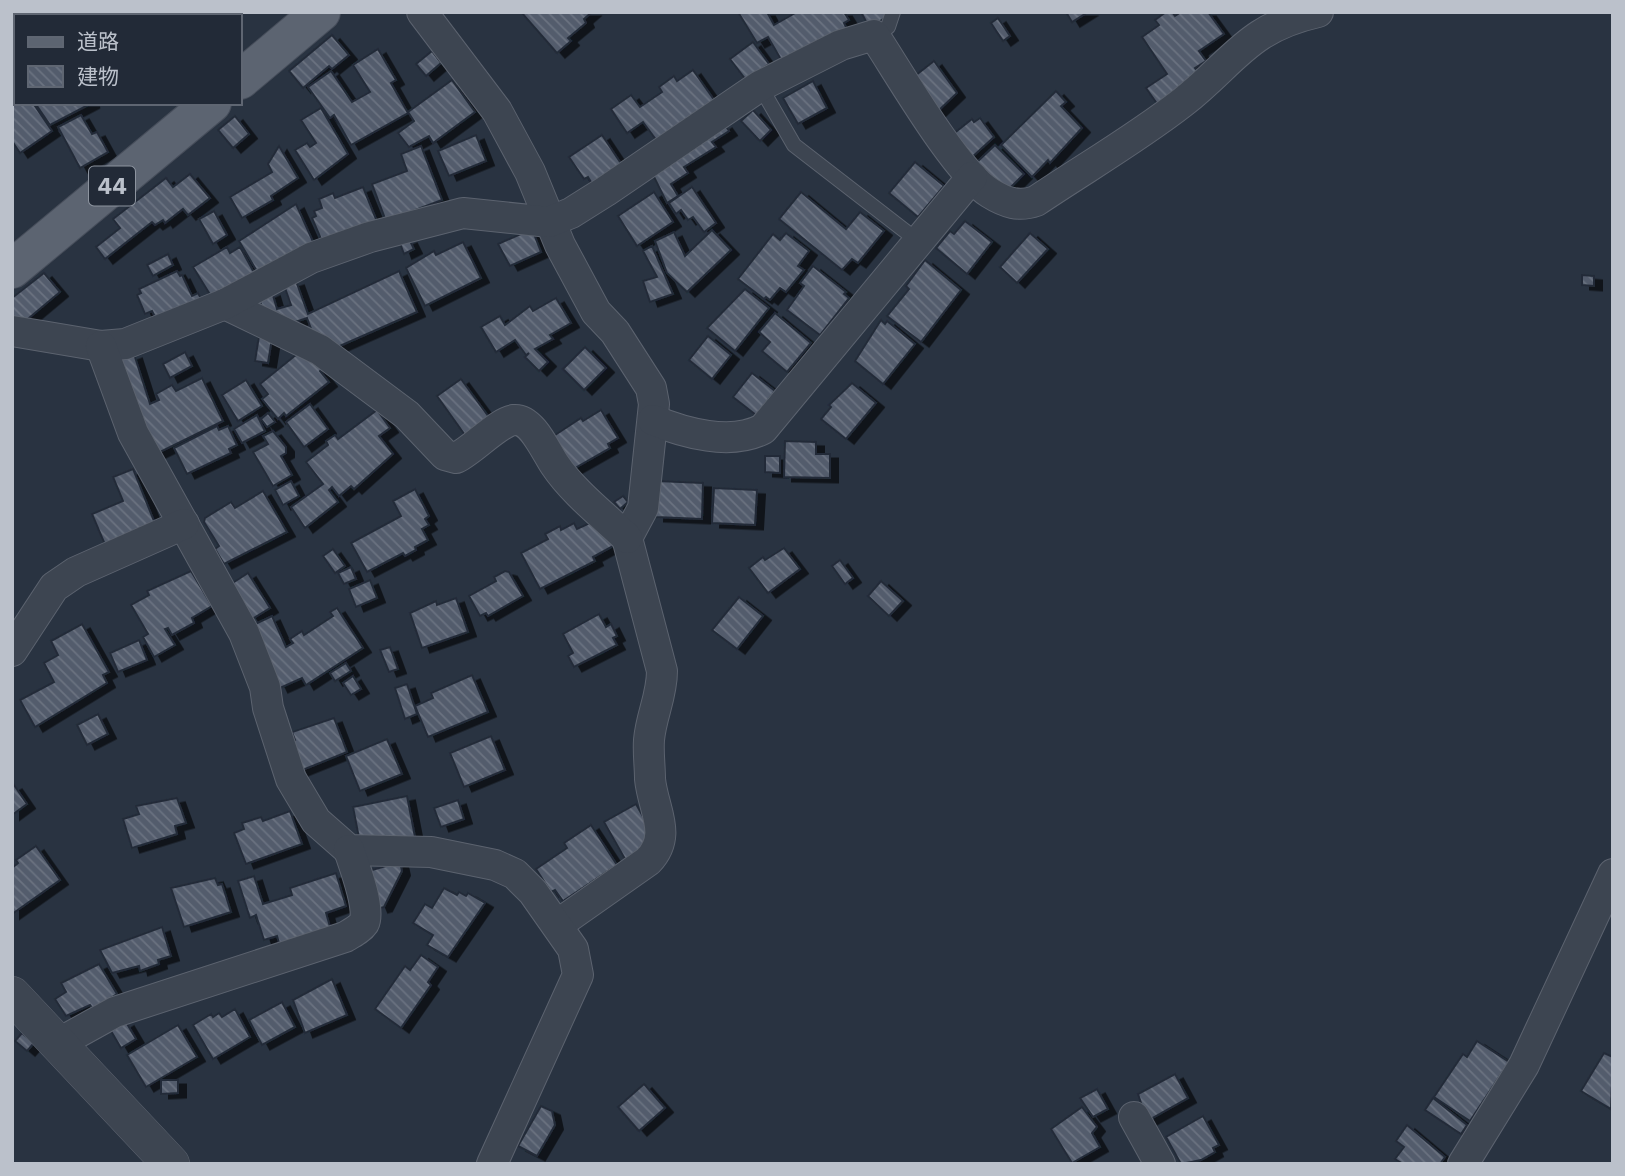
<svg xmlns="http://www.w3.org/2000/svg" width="1625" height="1176" font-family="'Work Sans','Noto Sans JP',sans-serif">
<defs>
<pattern id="building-back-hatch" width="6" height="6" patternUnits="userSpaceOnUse" patternTransform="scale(1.75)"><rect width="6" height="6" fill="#535c6c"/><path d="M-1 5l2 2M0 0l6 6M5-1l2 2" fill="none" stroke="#6a7280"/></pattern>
<filter id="shadow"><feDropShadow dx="8" dy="4.5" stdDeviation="0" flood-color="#0009"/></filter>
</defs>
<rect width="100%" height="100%" fill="#293341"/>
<g fill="url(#building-back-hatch)" stroke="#242c39" stroke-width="2" filter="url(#shadow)">
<path d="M521,12H592L584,19L586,23L568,38L571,41L557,53Z"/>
<path d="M738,12H767L774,25L797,12H844L849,20L844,23L849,34L786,68L768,37L757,43Z"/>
<path d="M861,12H885L887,17L869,27Z"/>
<path d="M1066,12H1088L1072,22Z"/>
<path d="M1166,12H1172L1175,16L1181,12H1208L1224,34L1199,51L1206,61L1195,68L1200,75L1158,105L1146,88L1167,74L1142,37L1159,25L1155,20Z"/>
<path d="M998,18L1010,36L1003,41L991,23Z"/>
<path d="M332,35L349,55L332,69L329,66L303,88L289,71Z"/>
<path d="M753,42L769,64L746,80L730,59Z"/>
<path d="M378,49L396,80L391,83L408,113L351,145L334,115L330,118L308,87L331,71L352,102L370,92L353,65Z"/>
<path d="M432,51L441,63L426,76L416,64Z"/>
<path d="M934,61L957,93L936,113L911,79Z"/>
<path d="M693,70L717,104L660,145L643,122L627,133L611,109L631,95L640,107L662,92L659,87L674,76L677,81Z"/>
<path d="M12,74L16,79V103H33L52,131L20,153L12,141Z"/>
<path d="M452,80L475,112L433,143L429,136L409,147L398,133L414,121L408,112Z"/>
<path d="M813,81L827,108L798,124L783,98Z"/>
<path d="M1056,91L1066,102L1061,106L1082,128L1050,163L1048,160L1032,177L1001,145Z"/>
<path d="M35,103H92L50,125Z"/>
<path d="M321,108L348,154L314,180L295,150L307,143L310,147L316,143L301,120Z"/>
<path d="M753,110L771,130L760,141L741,121Z"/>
<path d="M81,115L92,134L97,132L108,152L80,168L58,127Z"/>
<path d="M235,116L249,134L233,148L218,130Z"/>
<path d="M980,118L994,137L970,159L952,135L972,119L974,122Z"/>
<path d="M724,124L729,131L712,142L716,147L684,167L688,173L671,184L678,196L667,203L651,171Z"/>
<path d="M476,135L486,161L449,176L438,151Z"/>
<path d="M602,135L622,165L593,185L588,177L584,179L569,157Z"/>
<path d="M995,145L1024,174L1005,193L976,163Z"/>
<path d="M279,146L298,178L271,196L273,200L242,218L230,197L272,172L268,164Z"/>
<path d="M421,146L442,200L386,221L372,184L407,171L401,154Z"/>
<path d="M915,162L944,186L918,217L889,193Z"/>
<path d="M190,174L210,198L188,215L183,209L165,223L163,220L155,225L152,222L105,259L96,247L120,228L113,219L166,178L173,187Z"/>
<path d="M363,187L378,224L324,246L312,218L316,216L314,211L322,208L319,199L333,193L335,198Z"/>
<path d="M692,187L716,223L704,232L693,217L688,220L681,210L676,214L669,203Z"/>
<path d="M654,192L673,222L637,246L618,216Z"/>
<path d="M801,192L846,229L860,212L884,231L858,263L852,259L842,270L779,219Z"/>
<path d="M296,204L315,246L261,278L239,241Z"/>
<path d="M214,211L227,235L213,244L199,219Z"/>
<path d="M965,221L992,242L967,274L936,248L950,231L954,234Z"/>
<path d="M532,229L541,252L510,266L498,244Z"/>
<path d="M712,230L731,250L687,292L667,273L655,241L674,232L685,256Z"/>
<path d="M786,233L809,251L798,266L804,270L786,292L780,288L770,300L766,297L764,299L738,279L773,234L780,240Z"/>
<path d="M1030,233L1048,249L1017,283L1000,267Z"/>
<path d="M409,239L414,249L404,254L400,243Z"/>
<path d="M463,242L481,278L425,306L406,268L434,251L436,255Z"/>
<path d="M652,246L673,294L650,302L643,281L657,277L643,251Z"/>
<path d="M227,247L230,253L240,247L257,278L211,296L193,267Z"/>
<path d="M168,254L173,265L153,276L147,265Z"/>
<path d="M925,260L961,290L921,342L887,316L909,289L906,286Z"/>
<path d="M813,266L846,292L844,294L849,298L820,335L787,310L804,286L800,283Z"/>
<path d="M177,271L180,276L182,275L192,296L198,293L204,304L159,325L152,311L145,314L137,295L141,293L139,289Z"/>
<path d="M399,271L417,312L333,349L313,334L307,318L283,326L264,313L259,298L272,292L277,309L291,305L284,285L296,281L308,314Z"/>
<path d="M44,273L60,292L23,323L12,321V298Z"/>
<path d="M1582,275L1594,276V286L1582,285Z"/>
<path d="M745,289L769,308L735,351L707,328Z"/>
<path d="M556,298L571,323L550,335L553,339L535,349L548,362L539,371L525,357L529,353L526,355L515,340L496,352L481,327L500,316L505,325L530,306L533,311Z"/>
<path d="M775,313L811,343L787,372L762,351L770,342L759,332Z"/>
<path d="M881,320L885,324L887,321L915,344L883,384L855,361Z"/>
<path d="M259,336L272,338L268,363L255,361Z"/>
<path d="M708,336L731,355L712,379L689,360Z"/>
<path d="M585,347L606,368L584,390L563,369Z"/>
<path d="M302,350L324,367L320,371L329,382L286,416L284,413L278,419L262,399L268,394L260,384Z"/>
<path d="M185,352L192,366L170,378L163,364Z"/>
<path d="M134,354L150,404L159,400L156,394L172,385L176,391L202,378L223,421L154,455L114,362Z"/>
<path d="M752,373L775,391L756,415L733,397Z"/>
<path d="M461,379L494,424L470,442L437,396Z"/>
<path d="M246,380L262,406L238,421L222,395Z"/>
<path d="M852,383L876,403L846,439L821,419L831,407L829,405Z"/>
<path d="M310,404L328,429L304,447L286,422Z"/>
<path d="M377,410L390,428L379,436L393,454L354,489L351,486L339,496L332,487L329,490L338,502L305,528L291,507L323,484L306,462L328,445L326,441L335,435L338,439Z"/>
<path d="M601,410L618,438L608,444L610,448L568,472L549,439L581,418L583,421Z"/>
<path d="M268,413L275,422L267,427L261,419Z"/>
<path d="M257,415L265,431L242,443L234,429Z"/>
<path d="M217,426L219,430L228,426L237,445L229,449L231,453L187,474L174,448Z"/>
<path d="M273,431L286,447V453L281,456L292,475L273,486L253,452L268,444L263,436Z"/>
<path d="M785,441L816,442V454H830V478L784,477Z"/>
<path d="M765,456H780V473L765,472Z"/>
<path d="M133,469L156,526L106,547L92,514L123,501L113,477Z"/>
<path d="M291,481L299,496L283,505L275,490Z"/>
<path d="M657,481L703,483L702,519L656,517Z"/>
<path d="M714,488L757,490L755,525L712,523Z"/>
<path d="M415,489L429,516L425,519L429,525L422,529L428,540L415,547L416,550L405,556L403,553L367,572L351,543L401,516L393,501Z"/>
<path d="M263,491L287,532L224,564L215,549L219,546L204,522L205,518L231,502L235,508Z"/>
<path d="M623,496L628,502L620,509L614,502Z"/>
<path d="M592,522L615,545L593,557L595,561L540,589L521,553L548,539L545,534L560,526L561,530L574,523L577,529Z"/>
<path d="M784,548L800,569L768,593L749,568L763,557L765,560Z"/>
<path d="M333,549L345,566L335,573L323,556Z"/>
<path d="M840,560L853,578L845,584L832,566Z"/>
<path d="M351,567L356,579L344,584L338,573Z"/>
<path d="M191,571L212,606L192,618L194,623L172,635L168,628L165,629L175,645L154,657L143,637L148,634L131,605L149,595L147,591Z"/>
<path d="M505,571L509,572L523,596L488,616L486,613L480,616L469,596L496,581L494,577Z"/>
<path d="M248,573L270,608L252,619L231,584Z"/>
<path d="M370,580L377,598L356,607L349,589Z"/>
<path d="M881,581L903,601L889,616L868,596Z"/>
<path d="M739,597L763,616L737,649L712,630Z"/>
<path d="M456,598L468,632L422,648L410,613L436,601L437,605Z"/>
<path d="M337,608L363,648L306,685L302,678L280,688L251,626L272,616L286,647L293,643L290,639L302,631L304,635L333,616L330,612Z"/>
<path d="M599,614L606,627L611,624L617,636L613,638L617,645L574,667L568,656L573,653L563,634Z"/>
<path d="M82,624L109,672L103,675L107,683L35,727L20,700L54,682L44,663L58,655L51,641Z"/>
<path d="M139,640L147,660L118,672L110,653Z"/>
<path d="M390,647L398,669L389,672L380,650Z"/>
<path d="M346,663L351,671L335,681L330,673Z"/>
<path d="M472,675L488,712L428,737L415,706L433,698L431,693Z"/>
<path d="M353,676L361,689L351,695L343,683Z"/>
<path d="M407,684L417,714L405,719L395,688Z"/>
<path d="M98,714L108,734L87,745L77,725Z"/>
<path d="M334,718L347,752L300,771L289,743L295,740L292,732Z"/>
<path d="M491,736L505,770L464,787L450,753Z"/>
<path d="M387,739L402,774L360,791L346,756Z"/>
<path d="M14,785L27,804L12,815V786Z"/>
<path d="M407,796L415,837L393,841L359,838L353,807Z"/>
<path d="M177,798L186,823L175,826L177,834L132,848L123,819L139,814L136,806Z"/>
<path d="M458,800L464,819L441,827L434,808Z"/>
<path d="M636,804L655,838L651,844L625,859L604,822Z"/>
<path d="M290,811L302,844L246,864L234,833L244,829L242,823L261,817L263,821Z"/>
<path d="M591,825L617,865L563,901L555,890L551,892L536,869L567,848L564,843Z"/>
<path d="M36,846L60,880L12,914V868L18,863L16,860Z"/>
<path d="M400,862L402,871L384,907L380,908L365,872Z"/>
<path d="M336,873L346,906L326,913L331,930L280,946L277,936L264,940L256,915L250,918L238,881L254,876L263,904L292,895L290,888Z"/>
<path d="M215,878L218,885L222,884L231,912L184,927L171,888Z"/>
<path d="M444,888L457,895L459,892L466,896L468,893L485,903L448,957L427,945L433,935L413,923L425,904L432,908Z"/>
<path d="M162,927L171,956L158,960L159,964L140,971L139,966L112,973L100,950Z"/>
<path d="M421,955L438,967L428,982L431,985L401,1028L375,1009L405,966L410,970Z"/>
<path d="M99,964L117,994L93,1009L90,1005L66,1016L55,999L66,992L61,983Z"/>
<path d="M332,979L347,1015L305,1033L293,1000Z"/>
<path d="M282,1002L295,1027L262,1045L249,1020Z"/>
<path d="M235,1009L250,1037L213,1059L193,1025L211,1014L213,1017L219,1013L222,1017Z"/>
<path d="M126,1022L136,1039L121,1048L111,1031Z"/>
<path d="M178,1025L197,1057L146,1087L127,1055Z"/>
<path d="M22,1033L34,1043L27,1051L15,1041Z"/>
<path d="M1477,1041L1509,1062L1470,1121L1434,1097L1463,1054L1467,1057Z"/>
<path d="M1604,1053L1613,1057L1611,1109L1581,1091Z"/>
<path d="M1175,1074L1188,1098L1147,1121L1138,1094Z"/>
<path d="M161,1080H178V1093L161,1094Z"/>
<path d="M644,1084L665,1108L639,1131L618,1107Z"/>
<path d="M1097,1089L1108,1109L1093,1117L1080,1098Z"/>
<path d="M1433,1098L1467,1125L1461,1134L1425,1110Z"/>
<path d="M541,1106L552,1111L555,1125L537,1156L518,1146Z"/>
<path d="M1082,1107L1097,1127L1092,1133L1100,1147L1072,1163L1051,1129Z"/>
<path d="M1203,1116L1219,1145L1213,1148L1215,1152L1201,1160L1181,1164L1166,1137Z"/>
<path d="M1407,1125L1445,1157L1440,1164H1403L1395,1159L1404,1147L1396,1141Z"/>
</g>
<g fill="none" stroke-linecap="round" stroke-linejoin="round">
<defs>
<g id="service">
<path d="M874,35L888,27L893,12"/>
<path d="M760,86L794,145L918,241"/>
</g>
<g id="minor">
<path d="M422,12L497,111L530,172L560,245L596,312L615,332L651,388L654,404L643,508L627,538L662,671C662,696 651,716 649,740C648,753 650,766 650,779C653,810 673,835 648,861L557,925"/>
<path d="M225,304L320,350L407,415L445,455L456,458C473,450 498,422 514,420C532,418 546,452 555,465C573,492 603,515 627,538"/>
<path d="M12,331L101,346L125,344L225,304L311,258L370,237L463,213L549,222L571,213L606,191L760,86L841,45L874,35C899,73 956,172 990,193C1006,203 1019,207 1036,201C1085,168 1137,138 1183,102C1235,61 1247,28 1318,12"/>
<path d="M101,346L133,433L244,633L265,687L268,708L291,779L316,821L349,850L431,852L495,865L515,874L533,892L573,949L578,975L492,1164"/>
<path d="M653,420C684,433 731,446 763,429L972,177"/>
<path d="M12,651L54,587L76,572L184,524"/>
<path d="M59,1043L115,1012L345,937C352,933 360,929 364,923C371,910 354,865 349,850"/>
<path d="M1134,1117L1160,1164"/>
<path d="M1463,1164L1524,1065L1613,874"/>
</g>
<path id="tertiary" d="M12,995L171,1164"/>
<g id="primary">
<path d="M240,80L321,12"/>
<path d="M12,269L212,103"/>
</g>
</defs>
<use href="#service" stroke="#5c636f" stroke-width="16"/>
<use href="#minor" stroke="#5c636f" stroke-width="32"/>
<use href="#tertiary" stroke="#5c636f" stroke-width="38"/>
<use href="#primary" stroke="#474e5b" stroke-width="40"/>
<use href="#service" stroke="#3d4551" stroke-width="14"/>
<use href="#minor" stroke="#3d4551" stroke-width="30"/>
<use href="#tertiary" stroke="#3d4551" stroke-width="37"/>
<use href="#primary" stroke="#5c6471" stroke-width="38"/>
</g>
<g text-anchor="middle" stroke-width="5" stroke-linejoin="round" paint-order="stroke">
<rect fill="#222a37" stroke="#8d949f" stroke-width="2" x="89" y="166.5" width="46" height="39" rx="5"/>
<g font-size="23" font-weight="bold" fill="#bbc1cb">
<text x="112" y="194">44</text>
</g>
</g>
<rect width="1625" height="1176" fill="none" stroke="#bbc1cb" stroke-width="28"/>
<rect x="14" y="14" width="228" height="91" fill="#222a37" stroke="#5f6672" stroke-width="2"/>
<rect x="28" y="37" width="35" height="10" fill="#5c6471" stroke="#5f6672" stroke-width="2"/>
<text x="77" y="49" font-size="21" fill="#bbc1cb">道路</text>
<rect x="28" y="66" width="35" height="21" fill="url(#building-back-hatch)" stroke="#5f6672" stroke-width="2"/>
<text x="77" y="84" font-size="21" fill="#bbc1cb">建物</text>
</svg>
